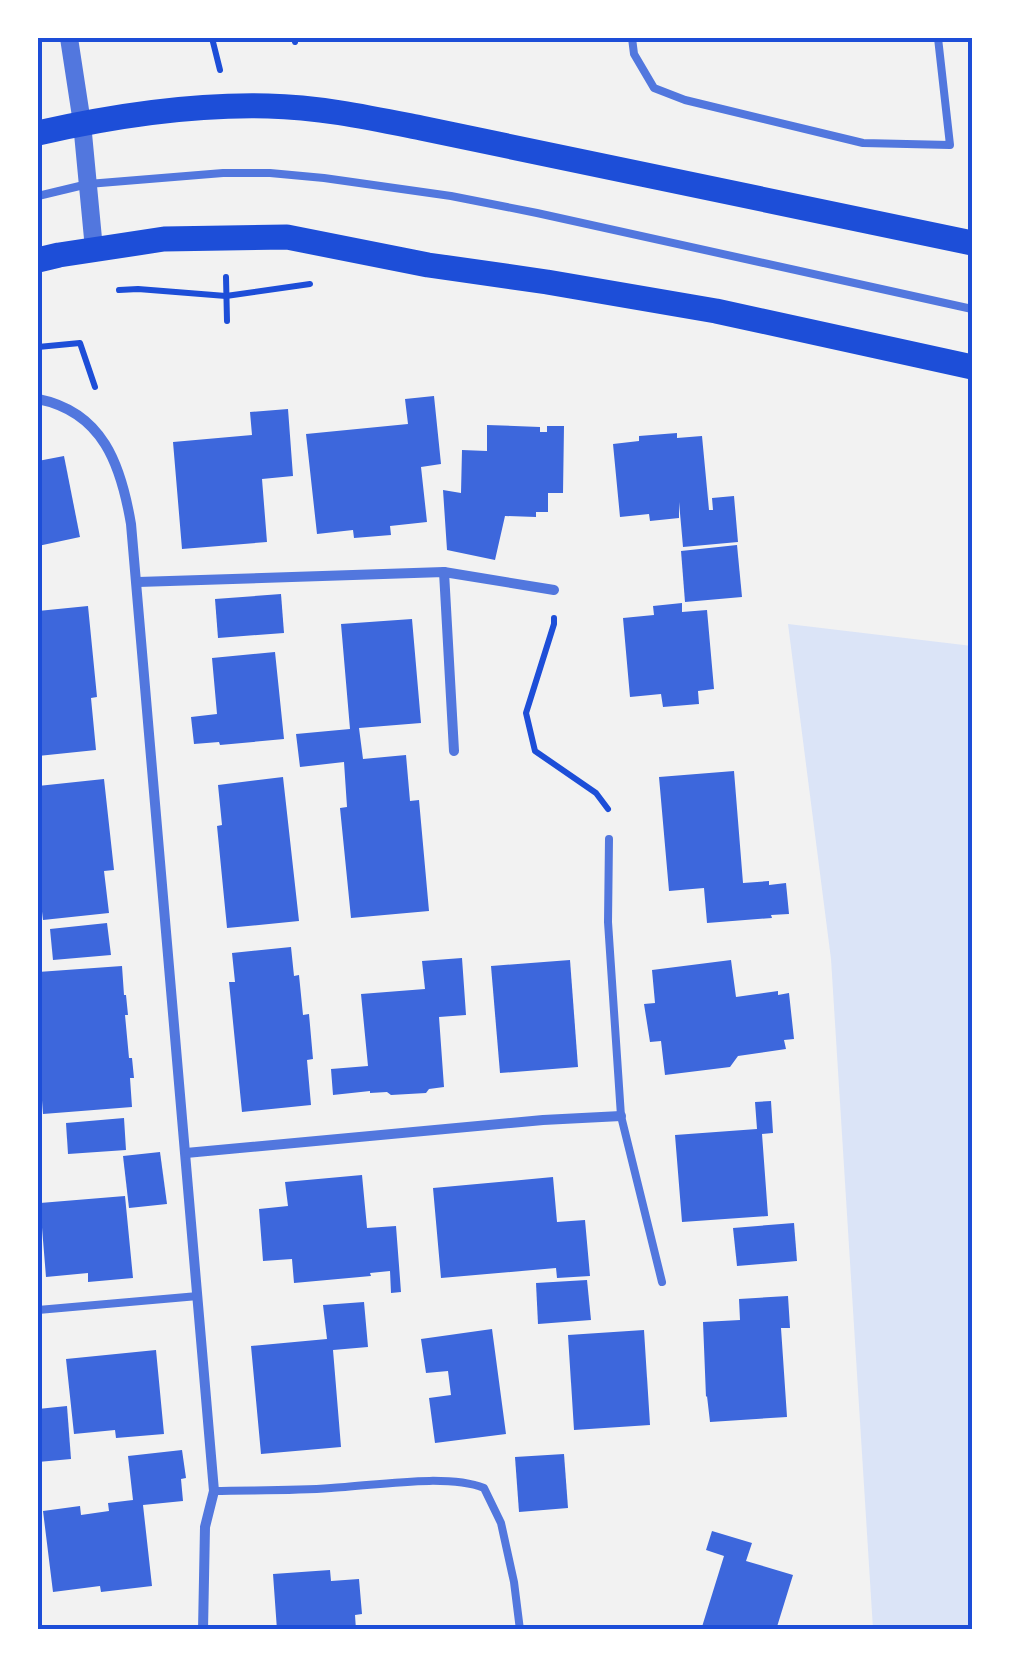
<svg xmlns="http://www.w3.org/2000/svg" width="1010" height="1667" font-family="'PT Serif',serif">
<rect width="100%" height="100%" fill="#f2f2f2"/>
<path fill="#dbe4f7" d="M788,624L972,646V1629H873L831,959Z"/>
<g fill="#3d67dc">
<path d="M434,396L441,464L421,467L427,522L390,526L391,535L354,538L353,530L317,534L306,434L408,424L405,399Z"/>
<path d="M288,409L293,476L262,479L267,542L182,549L173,442L252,435L250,412Z"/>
<path d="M487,425L540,427V432H547V426H564L563,493H548V512H536V517L505,516L495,560L447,550L443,490L461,493L462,450L487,451Z"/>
<path d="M677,433V438L702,436L709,510H713L712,498L734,496L738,542L683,547L679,502V518L650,521L649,514L620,517L613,444L639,441V436Z"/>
<path d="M64,456L80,537L38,546V461Z"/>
<path d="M737,545L742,597L685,602L681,551Z"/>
<path d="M281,594L284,633L218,638L215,599Z"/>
<path d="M682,603V612L707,610L714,689L698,691L699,704L663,707L661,694L630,697L623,618L654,615L653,606Z"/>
<path d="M88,606L97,697L91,698L96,750L38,756V611Z"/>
<path d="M412,619L421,723L359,728L363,759L406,755L410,801L419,800L429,911L351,918L340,808L347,807L344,762L300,767L296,734L350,729L341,624Z"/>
<path d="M275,652L284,739L220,745L219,742L194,744L191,717L217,714L212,658Z"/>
<path d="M734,771L743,883L769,881V885L786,883L789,914L771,915L772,918L707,923L704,888L669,891L659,777Z"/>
<path d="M283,777L299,921L227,928L217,826L222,825L218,785Z"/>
<path d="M104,779L114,870L104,871L109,913L43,920L38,878V786Z"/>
<path d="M107,923L111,955L53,960L50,929Z"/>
<path d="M291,947L294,976L299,975L303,1015L309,1014L313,1059L307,1060L311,1105L242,1112L229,982H235L232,953Z"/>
<path d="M462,958L466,1015L439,1017L444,1087L429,1089L426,1093L391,1095L387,1092L370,1093V1091L333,1095L331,1069L368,1066L361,994L425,989L422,961Z"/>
<path d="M570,960L578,1067L500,1073L491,966Z"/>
<path d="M731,960L736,997L778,991V995L789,993L794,1039L784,1040L786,1049L738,1056L730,1067L665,1075L661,1041L650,1042L644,1004L655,1003L652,970Z"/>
<path d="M122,966L124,995H126L128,1015H125L129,1058H132L134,1078H130L132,1107L43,1114L38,1047V972Z"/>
<path d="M771,1101L773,1133L762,1134L768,1216L682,1222L675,1135L757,1129L755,1102Z"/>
<path d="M124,1118L126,1150L68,1154L66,1123Z"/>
<path d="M160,1152L167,1204L129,1208L123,1156Z"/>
<path d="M362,1175L367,1228L396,1226L401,1292L391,1293L390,1271L370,1273L371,1276L294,1283L292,1259L263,1261L259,1209L288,1206L285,1182Z"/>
<path d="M553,1177L557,1222L585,1220L590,1276L557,1278L556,1268L441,1278L433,1188Z"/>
<path d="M125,1196L133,1278L88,1282V1273L46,1277L40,1203Z"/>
<path d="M794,1223L797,1261L737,1266L733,1228Z"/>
<path d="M587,1280L591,1320L538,1324L536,1283Z"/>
<path d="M788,1296L790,1328H781L787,1417L710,1422L707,1396L706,1397L703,1322L740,1320L739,1299Z"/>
<path d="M364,1302L368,1347L333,1350L341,1447L261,1454L251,1346L327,1339L323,1305Z"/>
<path d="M492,1329L506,1434L435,1443L429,1398L451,1395L448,1371L426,1373L421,1339Z"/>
<path d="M644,1330L650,1425L574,1430L568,1335Z"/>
<path d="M156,1350L164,1434L116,1438L115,1430L74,1434L66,1359Z"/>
<path d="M67,1406L71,1459L38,1462V1409Z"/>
<path d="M182,1450L186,1478L181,1479L183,1501L143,1505L152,1586L101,1592L100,1586L53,1592L43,1511L80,1506L81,1515L109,1511L108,1503L133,1500L128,1456Z"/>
<path d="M564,1454L568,1508L519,1512L515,1457Z"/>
<path d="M712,1531L752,1543L746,1561L793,1575L776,1630H701L724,1556L706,1550Z"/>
<path d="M330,1570L331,1581L359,1579L362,1614L355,1615L356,1630H277L273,1574Z"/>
</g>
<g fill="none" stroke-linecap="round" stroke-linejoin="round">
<g stroke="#1d4ed8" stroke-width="6">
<path d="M212,38L220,70"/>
<path d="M294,38L295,42"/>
<path d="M226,277L227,321"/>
<path d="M119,290L138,289L226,296L310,284"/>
<path d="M38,347L80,343L95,387"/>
<path d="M554,618V624L526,713L535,751L596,793L608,809"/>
</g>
<g stroke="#5277de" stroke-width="8">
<path d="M632,38L634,54L654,88L685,100L863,143L950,145L938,38"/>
<path d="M38,196L88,184L223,173H270L324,178L451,196L537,213L972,309"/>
<path d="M609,839L608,922L621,1116L662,1282"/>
<path d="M38,1310L198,1296"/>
<path d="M214,1491C253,1490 292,1491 331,1488C373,1486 446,1473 484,1488L501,1523L514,1582L520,1630"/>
</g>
<g stroke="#5277de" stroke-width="10">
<path d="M38,399C103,412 121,465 131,524L214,1491L205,1527L203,1630"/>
<path d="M444,572L454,751"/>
<path d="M138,582L444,572L554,590"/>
<path d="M186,1153L543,1120L621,1116"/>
</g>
<path stroke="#5277de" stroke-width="18" d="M69,38L82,123L94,249"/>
<g stroke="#1d4ed8" stroke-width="25">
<path d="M38,133C113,116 191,104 268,106C320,107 371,118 421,128L972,243"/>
<path d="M38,260L59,255L164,239L287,237L428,265L547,282L716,311L972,367"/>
</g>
</g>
<rect width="1010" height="1667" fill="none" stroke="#ffffff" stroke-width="80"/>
<rect x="40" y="40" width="930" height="1587" fill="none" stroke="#1d4ed8" stroke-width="4"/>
</svg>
